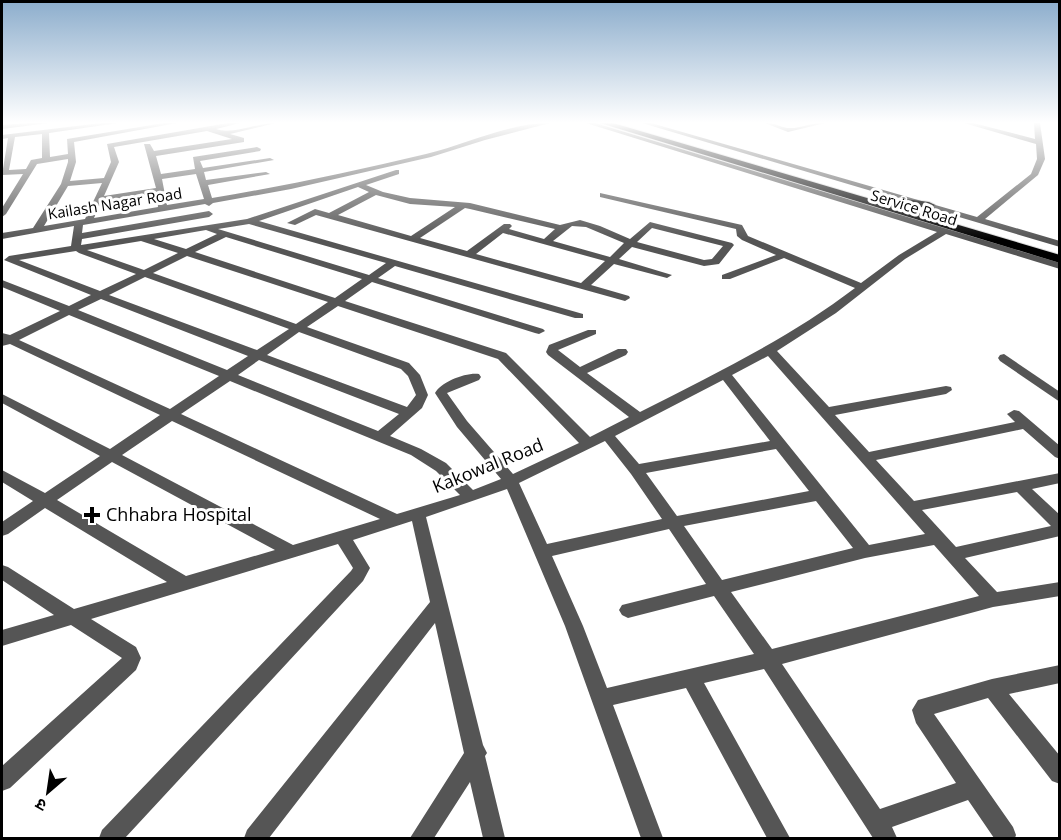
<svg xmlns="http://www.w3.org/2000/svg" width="1061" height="840" font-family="'Open Sans','Noto Sans Devanagari',sans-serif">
<rect width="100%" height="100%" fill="#fff"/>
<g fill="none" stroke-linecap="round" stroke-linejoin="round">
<defs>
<g id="highway">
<path d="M600,123H613L1060,255V263Z"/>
<path d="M897,198L929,202L935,205L929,208L893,203V199Z"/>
</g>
</defs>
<use href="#highway" stroke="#dbdbdb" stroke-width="2"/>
<g fill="#555" fill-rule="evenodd">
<path d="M28,123H49L2,129V125Z"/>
<path d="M101,123H118L49,133L50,157L68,154L67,139L164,123H177L74,142L76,162L70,181L104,178L111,162L107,144L228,123H240L216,129C232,135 257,123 276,123L230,134L244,138V142L156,156L161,174L195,169L193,157L257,147L261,149L260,151L200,161L203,168L270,158L274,160L204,172L206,180L266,172L270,174L208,185L212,198C284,186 355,171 426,154C467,144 508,123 550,123L485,140L431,157L291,189L213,203L209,206L205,204L83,225L82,233L209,211L213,214L209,217L82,239L81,245L247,219L396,170H399V174L366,185L383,192L410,198L470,203L560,225L580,220L600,226L630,239L650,222L732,243L734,245L719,264L704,266L632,247L619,259L672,275L667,278L614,264L591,285L629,296L630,298L625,301L316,215L295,225L287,223L315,209L329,213L369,192L358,187L259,221L583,314V318H575L395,266L378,278L543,329L545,331L539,334L535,333L372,282L345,301L506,353L590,437L629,417L548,355L546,352L549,345L588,330H596V334L558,350L580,367L618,349H626L628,352L626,355L587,373L640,412C714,374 788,339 855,288L784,258L730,279H722V275L776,255L742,240L737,236L736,229L600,197V193L742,225L748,236L861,283L899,255L937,232L586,123H595L1060,263V269L946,234L905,259L836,313L777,351L829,407L946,386L951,387L952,390L946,394L835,415L869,452L1015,422L1007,414L1014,410L1019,411L1060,446V459L1055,457L1023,429L876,460L914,501L1060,473V483L1032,489L1060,515V536L965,558L997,592L1060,582V596L993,607L782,664L880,809L956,783L916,723L912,710L918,700L992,679L1060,665V683L1009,694L1060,756V784L1052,781L988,698L934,714L1013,827L1016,835L1015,838H994L968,800L892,827L897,838H873L764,669L704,683L790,838H767L686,688L613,705L663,838H641L565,626L507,489L426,517L483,745L487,753L485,756L505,838H483L470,782L434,838H410L464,753L435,623L269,838H244L247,830L430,602L412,521L353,540L370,568L363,581L125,838H99L102,830L351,571L353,568L338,544L91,619L136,647L141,658L136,670L10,788L2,791V766L122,658L71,625L2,646V630L54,615L2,580V565L8,567L74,609L167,582L45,508L8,534L2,536V522L33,501L2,482V470L45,493L100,456L2,403V394L110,449L160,415L10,344L2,346V333L10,335L60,311L2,287V280L69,306L91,295L4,260L9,256L71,246L74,226L2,239V233L33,228L61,184L68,162V159L37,164L6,214L2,217V208L23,174L2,175L8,138L2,139V135ZM207,131L232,139L154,151L150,144H144L156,188L104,196L119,162L114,147ZM42,134V158L31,160L26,169L9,170L15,137ZM196,174L204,199L167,205L162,179ZM102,183L85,219L44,226L68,186ZM156,193L158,207L94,218L101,202ZM376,195L410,204L455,207L411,236L338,215ZM465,208L470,209L555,229L544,239L509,229L512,226L510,224H504L467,251L420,238ZM249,224L386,263L369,275L218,229ZM572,226L586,227L624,243L610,257L553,241ZM652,228L723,246L712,259L704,260L637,242ZM206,230L217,234L186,249L154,239ZM503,233L605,261L581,283L476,254ZM226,237L362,279L335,298L195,252ZM141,241L178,253L144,270L87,250ZM76,251L79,253L136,274L100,291L19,260ZM187,256L328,302L296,324L153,273ZM145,277L289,329L257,350L109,295ZM101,299L248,356L227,370L78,310ZM338,306L498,359L579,443L513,474L467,421L447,393L479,380L481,377L479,374C466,372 441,382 435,393L457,427L501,479L473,490L446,463L421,449L390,436L422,408L428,395L420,375L409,363L307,327ZM69,315L219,376L170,409L19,340ZM299,332L401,369L408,376L416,395L407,407L267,355ZM768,356L925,534L869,545L732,375ZM259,360L399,414L378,431L238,375ZM723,380L770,441L639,464L615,436ZM230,381L411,455L436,471L460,495L397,514L181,414ZM172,421L380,519L293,545L122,455ZM605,441L631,474L662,519L547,544L519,483ZM776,449L809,491L677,516L646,473ZM112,462L275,550L186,576L57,500ZM1017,492L1051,526L956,547L922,510ZM816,501L853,548L722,580L684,526ZM669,529L706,584L622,605L619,610L622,615L628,618L714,596L754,654L607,688L583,626L552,556ZM934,545L979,596L772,649L731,592L865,558Z"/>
<path d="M642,123H651L977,217L1031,174L1037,159L1036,144L964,123H973L1035,139L1034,123H1040L1045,159L1038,175L985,219L1060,241V247Z"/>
<path d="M765,123C774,122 781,128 790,128C802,128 813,122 825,123L788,132Z"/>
<path d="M1004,354L1060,392V402L1000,361L998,358L1000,355Z"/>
</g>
<use href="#highway" fill="#000" fill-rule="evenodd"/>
</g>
<linearGradient id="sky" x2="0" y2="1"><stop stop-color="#8cadcc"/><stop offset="0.51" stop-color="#fff"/><stop offset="1" stop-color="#fff" stop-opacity="0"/></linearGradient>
<rect width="1061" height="240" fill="url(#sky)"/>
<path fill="#000" stroke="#fff" stroke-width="2" d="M89 506h6v6h6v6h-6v6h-6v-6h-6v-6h6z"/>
<g text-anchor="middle" stroke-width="6" stroke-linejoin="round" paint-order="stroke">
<g font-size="15" fill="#000" stroke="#fff">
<text transform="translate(115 204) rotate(-9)" y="5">Kailash Nagar Road</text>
<text transform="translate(914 208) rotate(17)" y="5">Service Road</text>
</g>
<g font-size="18" fill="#000" stroke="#fff">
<text transform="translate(488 466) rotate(-22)" y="6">Kakowal Road</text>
</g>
<g font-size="18" fill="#000" stroke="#fff" text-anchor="start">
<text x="106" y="521">Chhabra Hospital</text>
</g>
</g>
<rect width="1061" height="840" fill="none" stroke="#000000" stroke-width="6"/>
<g transform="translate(48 792) rotate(209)" stroke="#ffffff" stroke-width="4.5" paint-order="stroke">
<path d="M0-4.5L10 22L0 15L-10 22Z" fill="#000000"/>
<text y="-9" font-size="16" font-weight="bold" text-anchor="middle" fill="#000000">उ</text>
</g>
</svg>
